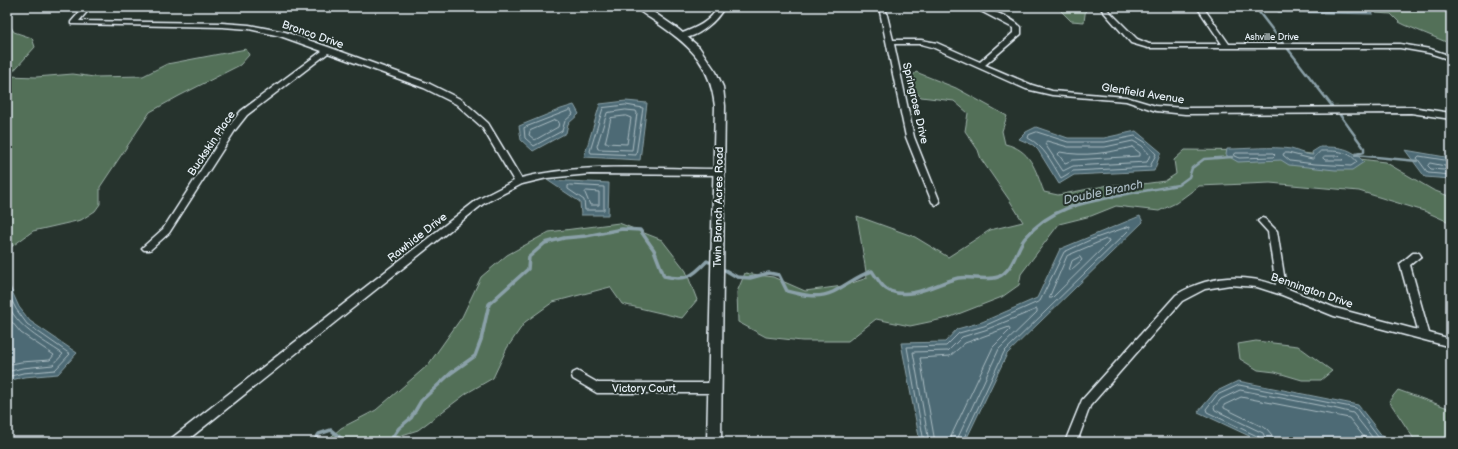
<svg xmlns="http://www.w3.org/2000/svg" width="1458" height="449" font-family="'Balsamiq Sans',sans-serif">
<rect width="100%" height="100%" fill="#26332d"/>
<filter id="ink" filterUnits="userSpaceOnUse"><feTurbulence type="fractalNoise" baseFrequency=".025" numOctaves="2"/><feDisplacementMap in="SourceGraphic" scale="8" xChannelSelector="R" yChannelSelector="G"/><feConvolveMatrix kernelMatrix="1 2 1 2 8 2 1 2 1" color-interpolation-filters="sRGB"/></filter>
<g filter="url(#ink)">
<g fill="#527059" stroke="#9db0a8">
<path d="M1057,7H1086L1084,22L1071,21Z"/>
<path d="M1374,7H1451V44L1405,25L1399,22L1391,14L1376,13Z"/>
<path d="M7,21L14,32L32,38L35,47L9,76L36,77L73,74L94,77L143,76L167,64L246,49L249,55L240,65L179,96L150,112L100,187V204L95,211L81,220L33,231L7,250Z"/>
<path d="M916,72L956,88L1007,116L1002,131L1005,144C1031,150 1035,169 1044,192L1058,195L1109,185H1135L1165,181L1176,174L1174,160L1185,150L1280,151L1343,157L1385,162L1433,190L1451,197V223L1424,211L1359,191L1270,183L1199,186L1176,203L1159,211L1116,206L1091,216L1059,224L1021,274L1019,285L1002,297L948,318L910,326L876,319L848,341H802L766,337L738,322L737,292L745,273L773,277L805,291L843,286L867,278L857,216L915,237L948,257L990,230L1023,222L1010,201L981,159L978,150L965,131L968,113L954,101L921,97L907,83Z"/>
<path d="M619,223L662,240L686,271L697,300L682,318L622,304L610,287L553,302L525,322L507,348L493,378L467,393L418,430L380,442H325L341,428L376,410L428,365L462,317L481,277L507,255L549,232Z"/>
<path d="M1256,341L1298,346L1332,371L1321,380H1302L1275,372L1258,370L1240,359L1238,344Z"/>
<path d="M1398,390L1451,409V442H1416L1389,401Z"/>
</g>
<g fill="#4d6b74" stroke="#8ba1a9">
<path d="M1275,7H1371L1373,14L1278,12Z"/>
<path d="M626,101L647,103L640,160L584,157L600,104Z"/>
<path d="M574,105L579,114L568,124L566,133L533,151L521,140L519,126L561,109Z"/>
<path d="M1036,127L1068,138H1104L1136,131L1161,152L1154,171L1074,175L1059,184L1038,150L1033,145L1019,139L1026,132Z"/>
<path d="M1320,147C1340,147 1350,147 1364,162L1352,170H1335L1289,165L1281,160L1238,162L1226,155L1227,149C1248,149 1271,146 1291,149C1299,151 1305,155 1313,155L1312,152Z"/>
<path d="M1405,150L1451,158V179L1425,177Z"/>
<path d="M547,180L609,183L608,215H581L580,202Z"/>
<path d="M1140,216L1143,222L1007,354L965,442H920L901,343L945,342L957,329L982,322L1037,298L1060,249Z"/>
<path d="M7,287H10L19,307L30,321L77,353L58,374L24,377L7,381Z"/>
<path d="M1238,381L1358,405L1387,442H1262L1198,412L1215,392Z"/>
</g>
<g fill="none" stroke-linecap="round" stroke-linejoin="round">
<g stroke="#aabbc3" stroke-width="1">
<path d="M1280,7L1365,10L1367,7"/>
<path d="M626,105L643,108L636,155L591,153L590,151L603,108Z"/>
<path d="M571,110L573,114L565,121L562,131L534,146L525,138L524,128Z"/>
<path d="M626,110L636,111L637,113L632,150L598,149L597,146L607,113Z"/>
<path d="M626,116L631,118L627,144L605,143L611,118Z"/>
<path d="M556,120L559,122L558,127L535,140L529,135L530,131Z"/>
<path d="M1037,132L1068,142H1105L1135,136L1145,142L1156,154L1150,167L1073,171L1061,178C1052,163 1044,146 1028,138L1029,135Z"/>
<path d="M1047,141L1068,147H1105L1133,141L1142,146L1150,155L1147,162L1073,166L1063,171L1045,144Z"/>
<path d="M1132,147L1140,153V156L1073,160L1065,163L1058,154L1060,152C1084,157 1108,153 1132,147Z"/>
<path d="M1321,151C1334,151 1349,150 1357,162L1351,166L1315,164L1290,161L1283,155L1284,153H1288L1312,159Z"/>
<path d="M1236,153H1273L1275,155L1273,157L1239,158L1234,156Z"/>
<path d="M1325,156H1339L1343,160H1325L1323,158Z"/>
<path d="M1451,161L1419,156L1417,158L1428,173L1451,175"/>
<path d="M1430,163L1445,166L1446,168L1444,170L1431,169L1428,166Z"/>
<path d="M570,185L604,187V210H585L584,200L568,189V186Z"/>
<path d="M587,191L599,192V205H590L585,193Z"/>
<path d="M1107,239L1109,240L1108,243L1052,298H1049L1067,256Z"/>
<path d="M1080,257L1082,260L1071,270H1069L1072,261Z"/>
<path d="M7,291L16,309L27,324L70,354L55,370L23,373L7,377"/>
<path d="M7,302C17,328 41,339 63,354L53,365L22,368L7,372"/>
<path d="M7,316L21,333L54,355L50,360L21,362L7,365"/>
<path d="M924,442L907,347L946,346L959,333L984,326L1040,301L1064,252L1090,240L1130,226V229L1004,352L962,442"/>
<path d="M929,442L913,352L948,351L962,337L985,330L1037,309V312L999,349L956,442"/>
<path d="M935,442L920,358L950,356L965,343L1009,327L1010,330L993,347L952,434L950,442"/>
<path d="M1262,442L1259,437L1207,412L1206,409L1217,395L1239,385L1356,408L1382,442"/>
<path d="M1267,442L1263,433L1215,410L1214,407L1221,399L1240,390L1333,408L1353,413L1376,442"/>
<path d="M1273,442L1272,435L1267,429L1224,408V405L1241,397L1349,418L1368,442"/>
</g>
<g stroke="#8ba1a9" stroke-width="2.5">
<path d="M1255,7L1282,42"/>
<path d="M1288,49L1332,106"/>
<path d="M1340,115L1364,148V152L1356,154"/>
<path d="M1355,155L1417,161"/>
<path d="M1115,196L1178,185L1189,177L1192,168L1204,159L1232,157"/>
</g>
<g stroke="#8ba1a9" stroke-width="3.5">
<path d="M725,270L737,277L750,278L769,273L779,275L787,291C802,295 818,299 833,292C847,285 857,276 872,271C877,278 882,288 890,291C912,300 937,283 958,278C969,276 987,281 998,277C1014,270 1016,249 1025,238C1051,207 1084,202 1121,195"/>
<path d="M313,442L319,434L331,430L346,442"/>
<path d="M389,442L399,428L411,418L421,401L451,373L475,356L481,340L489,304L528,269L529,257L545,243L564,238L586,236L622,229L640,230L654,250L664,276C686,281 692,277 707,261L709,262"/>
</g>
<defs>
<g id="minor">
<path d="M84,7H91L79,21L222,23L249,25L285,32L331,48L430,84L462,100L488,123L521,178C585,162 653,169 719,169L723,172L719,175L590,174L547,178L522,184L483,204L185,442H170L172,438L477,200L514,181L482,127L456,104L424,88L328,53L247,115L236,129L169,233L150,250H144L142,248L144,246L163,229L230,125L241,111L322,51L280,36L249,29L222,27L71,24V22Z"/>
<path d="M718,7H724C718,20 696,40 680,38V34C696,28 710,22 718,7Z"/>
<path d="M879,7H885L893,40H921L937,43L980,62L1013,33V28L973,7C986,7 1011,17 1021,27V34L985,65L1032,85L1052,91L1126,97L1156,106L1185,108L1411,107L1451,113V119L1411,113L1185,114L1156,111L1126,101L1052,95L1026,89L932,47L921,44H894L914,137L940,202L936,205L932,202L906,137Z"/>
<path d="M1197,7H1203L1229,44H1400L1430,49L1451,56V60L1429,53L1400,48H1148L1131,43L1102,10L1103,9H1107L1137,39L1149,44H1222Z"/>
<path d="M1262,218L1265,219L1277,231L1286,288L1335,308L1418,330L1400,264L1413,253H1419L1421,256L1410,265L1429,333L1451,339V347L1334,316L1282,295L1257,287L1230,285L1205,289L1182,301L1090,406L1077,442H1065L1082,400L1176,295C1207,276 1241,273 1276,285L1268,232L1258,221Z"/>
<path d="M577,371L598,383H715L719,385L720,388L719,391L715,393H597L573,379L572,376L573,373Z"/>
</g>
<path id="tertiary" d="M635,7H646L678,29L699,47L716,72L723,87L725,106L721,442H707L715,106C710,65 693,48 660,25C653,19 642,14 635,7Z"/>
</defs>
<use href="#minor" stroke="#e8f1f8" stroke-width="3"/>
<use href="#tertiary" stroke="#e8f1f8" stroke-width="3"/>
<use href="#minor" fill="#26332d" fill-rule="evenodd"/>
<use href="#tertiary" fill="#26332d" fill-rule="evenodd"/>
</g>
</g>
<g text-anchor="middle" stroke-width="4" stroke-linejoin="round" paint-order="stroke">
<g font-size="9" fill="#e8f1f8" stroke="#26332d">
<text x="1272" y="40">Ashville Drive</text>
</g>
<g font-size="11" fill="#e8f1f8" stroke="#26332d">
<text transform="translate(313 34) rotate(19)" y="4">Bronco Drive</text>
<text transform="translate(1143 93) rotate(9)" y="4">Glenfield Avenue</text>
<text transform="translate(916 103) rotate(77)" y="4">Springrose Drive</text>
<text transform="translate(211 143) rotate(-56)" y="4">Buckskin Place</text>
<text transform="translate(718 207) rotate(-89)" y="4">Twin Branch Acres Road</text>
<text transform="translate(417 237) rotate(-38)" y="4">Rawhide Drive</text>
<text transform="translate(1312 290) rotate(19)" y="4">Bennington Drive</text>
<text x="644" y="392">Victory Court</text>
</g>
<g font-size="12" font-style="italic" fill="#aabbc3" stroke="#26332d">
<text transform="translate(1103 192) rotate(-12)" y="4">Double Branch</text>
</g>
</g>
<rect width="1458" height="449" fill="none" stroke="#26332d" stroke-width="24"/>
<rect x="12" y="12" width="1434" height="425" fill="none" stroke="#e8f1f8" stroke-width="1.5" filter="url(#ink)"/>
</svg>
